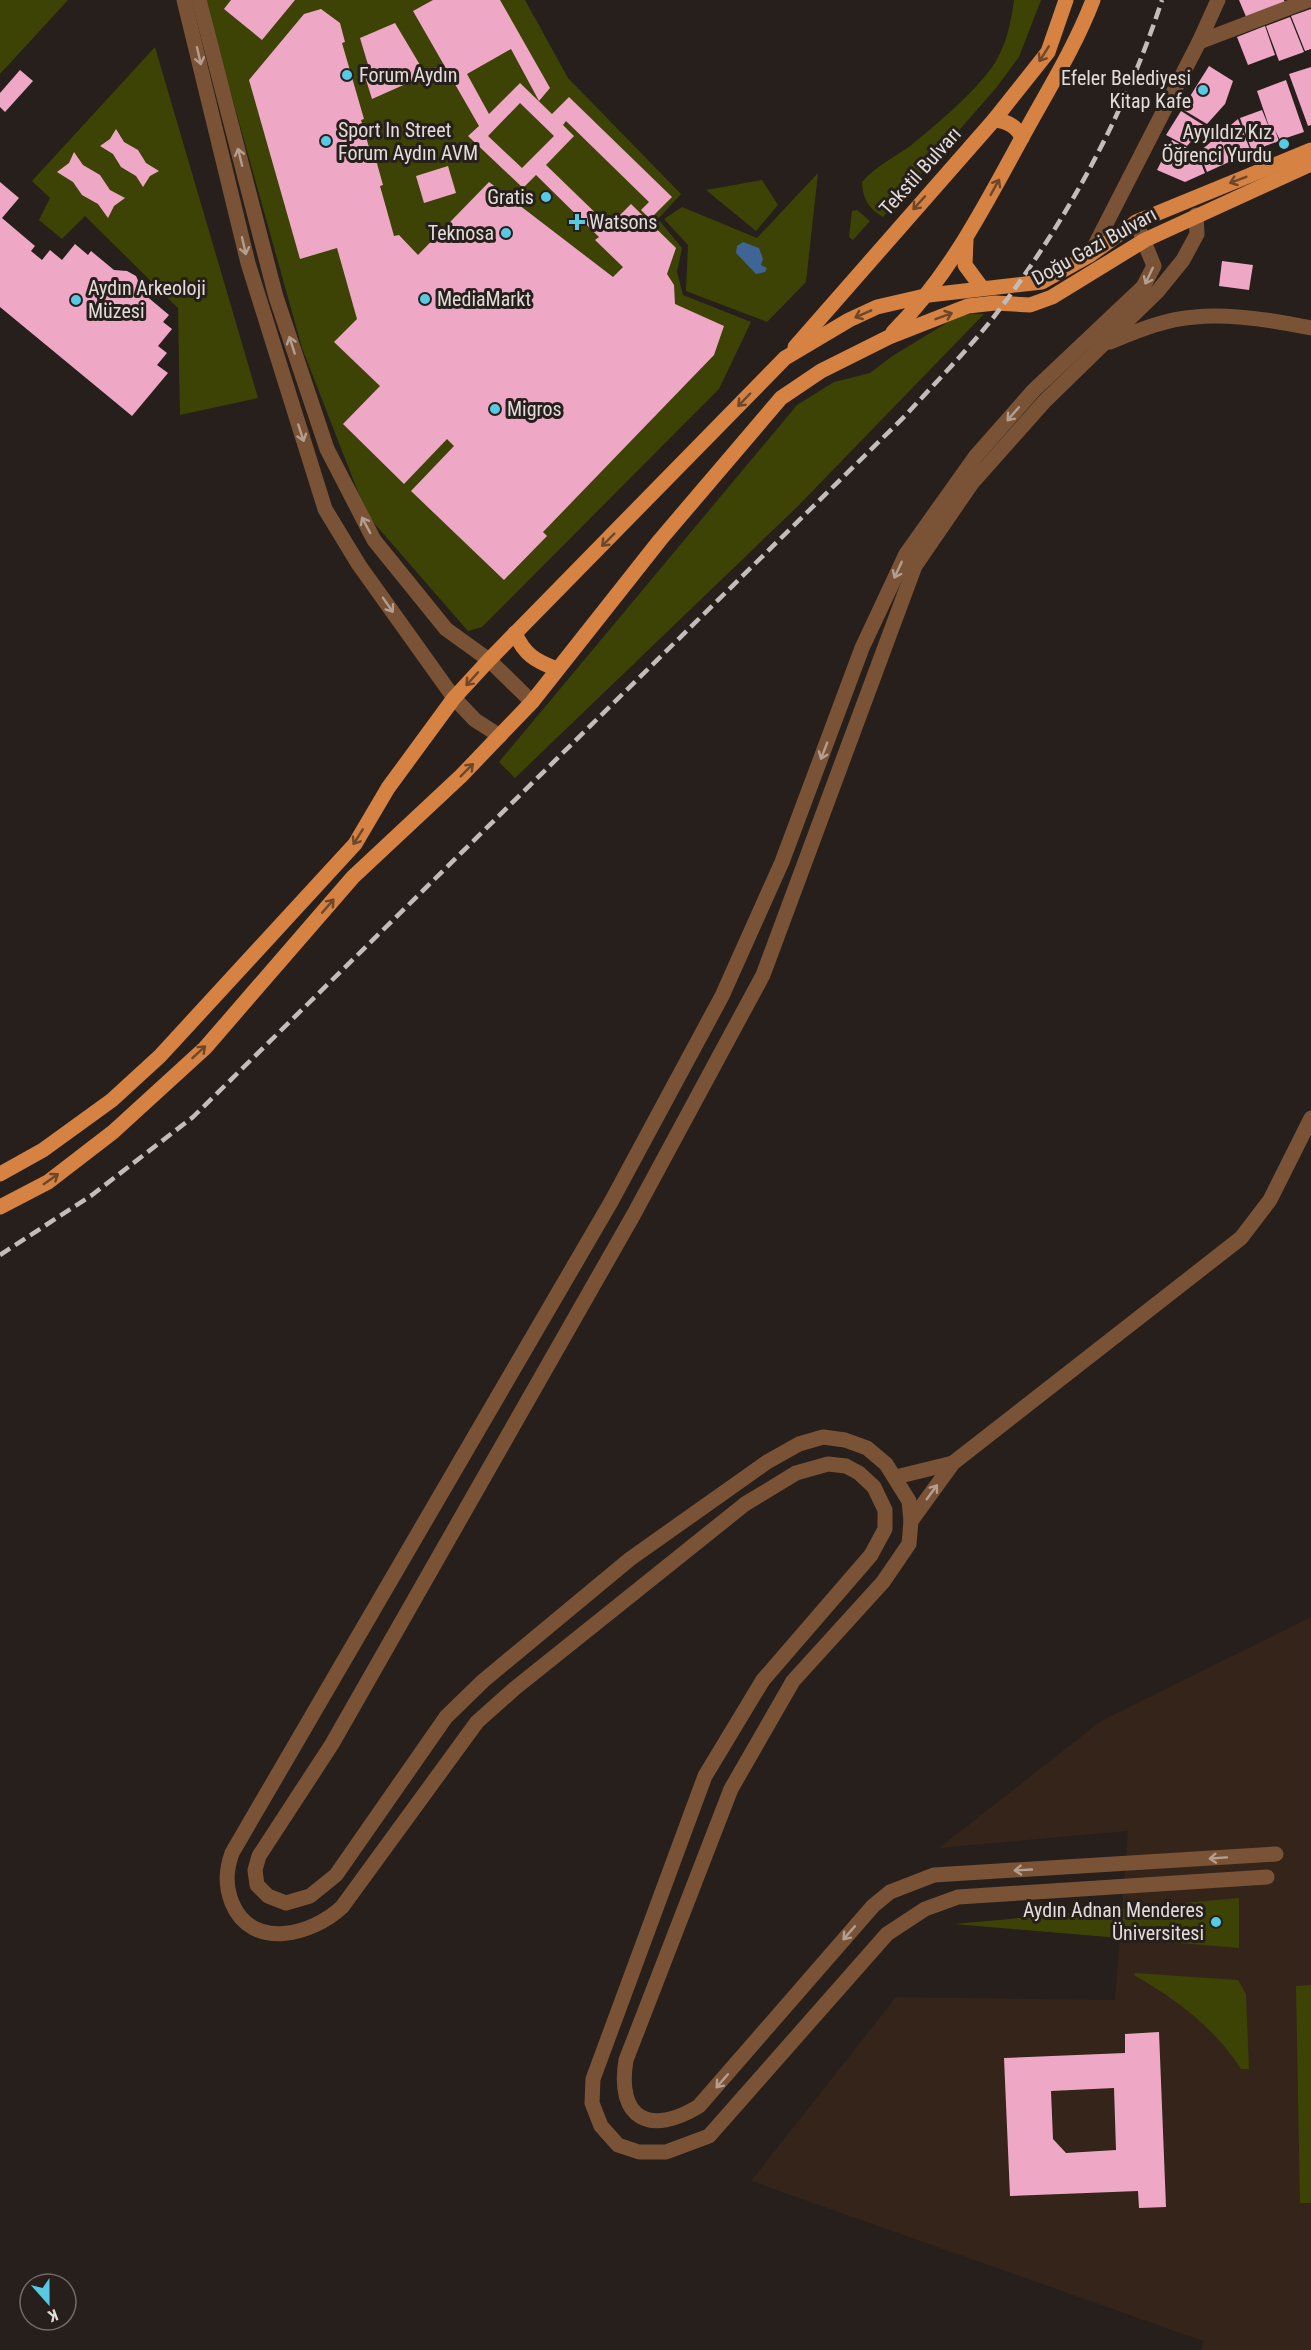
<svg xmlns="http://www.w3.org/2000/svg" width="1311" height="2350" font-family="'Roboto Condensed',sans-serif">
<rect width="100%" height="100%" fill="#271f1b"/>
<path fill="#34241a" d="M1311,1617V2350H1202L1203,2341L751,2181L896,1997L1115,2000L1128,1831L939,1848L1101,1721Z"/>
<g fill="#3d4305">
<path d="M0,0H68L0,74Z"/>
<path d="M205,0H525L568,78L681,194L658,219L682,248L677,272L683,295L751,322L719,389L482,627L468,631L367,515L302,348Z"/>
<path d="M1014,0H1041L1019,57L996,88L883,217C868,208 863,199 862,182C876,166 893,158 910,146C934,127 981,87 996,61C1007,42 1011,22 1014,0Z"/>
<path d="M155,47L258,398L180,415L178,308L85,216L62,239L39,220L50,198L32,181Z"/>
<path d="M818,173L806,282L767,322L686,291L688,245L664,219L682,207L757,238Z"/>
<path d="M762,180L778,205L756,231L706,190Z"/>
<path d="M857,210L870,221L853,240L849,237L852,211Z"/>
<path d="M971,314H984L798,506L515,778L499,762L797,405L834,382L870,373L891,357L958,316Z"/>
<path d="M1239,1898V1948L954,1924Z"/>
<path d="M1135,1973L1238,1980L1246,1994L1249,2069H1241C1214,2027 1177,2000 1134,1975Z"/>
<path d="M1311,1985V2203H1300L1296,1986Z"/>
</g>
<path fill="#3f6496" d="M743,242L759,248L763,259L761,265L767,268L765,272L756,274L736,253L737,246Z"/>
<g fill="#eea8c6" fill-rule="evenodd">
<path d="M231,0H295L262,40L224,9Z"/>
<path d="M433,0H500L550,88L539,101L511,49L467,74L489,114L520,83L552,114L569,97L672,197L650,219L641,210L649,202L566,121L563,125L574,136L546,165L609,226L631,204L676,248L667,274L674,285L675,304L724,326L714,355L543,532L547,536L504,580L411,491L454,446L447,439L404,484L343,424L380,386L334,342L357,319L337,248L300,259L249,80L304,14L321,9L340,23L345,42L342,43L364,119L361,120L373,161L376,160L383,185L380,186L394,236L399,235L418,255L489,182L613,277L623,267L595,240L599,237L536,175L523,188L468,136L479,126L413,11ZM520,103L554,136L522,168L488,136Z"/>
<path d="M1239,0H1284L1285,3L1247,19Z"/>
<path d="M1311,9V49L1305,51L1291,16Z"/>
<path d="M1290,17L1304,52L1279,61L1266,26Z"/>
<path d="M395,23L426,75L372,99L363,70L369,68L360,38Z"/>
<path d="M1265,26L1275,55L1248,65L1237,37Z"/>
<path d="M1209,66L1233,81L1225,104L1207,124L1182,109Z"/>
<path d="M1311,67V125L1308,126L1289,74Z"/>
<path d="M20,70L33,81L5,112L0,107V93Z"/>
<path d="M1286,80L1304,132L1280,140L1275,130L1279,141L1252,151L1240,118L1262,110L1271,132L1257,91Z"/>
<path d="M1181,111L1205,126L1187,146L1166,135Z"/>
<path d="M1238,119L1251,152L1207,172L1199,152Z"/>
<path d="M116,129L124,142L138,150L146,163L159,171L150,176L143,187L136,176L121,167L113,154L100,146L110,139Z"/>
<path d="M1172,140L1187,148L1184,156L1190,159L1197,153L1205,173L1185,182L1157,170Z"/>
<path d="M74,152L83,165L100,175L110,190L125,198L114,206L108,218L98,204L82,195L73,182L57,172L69,163Z"/>
<path d="M448,166L456,193L424,203L416,176Z"/>
<path d="M0,182L19,198L2,218L35,246L31,251L42,260L50,250L62,260L75,244L88,255L91,251L114,270L127,271L136,276L144,294L169,315L163,322L172,329L158,346L167,353L157,365L168,373L132,416L0,307Z"/>
<path d="M1222,261L1253,265L1249,290L1219,286Z"/>
<path d="M1159,2032L1166,2207L1139,2208L1138,2191L1010,2196L1004,2058L1125,2053V2034ZM1114,2088L1116,2150L1066,2153L1053,2139L1051,2091Z"/>
</g>
<g fill="none" stroke-linecap="round" stroke-linejoin="round">
<g stroke="#7a5336" stroke-width="15">
<path d="M184,0L248,263L325,509L359,565L454,698L475,720L500,736"/>
<path d="M199,0L276,297L327,449L374,540L446,629L489,660L532,702"/>
<path d="M1199,42L1309,0"/>
<path d="M1196,215L1197,234L1183,260L1157,292L1044,402L972,483L915,566L763,975L634,1214L332,1744L259,1856L255,1870L257,1885L268,1896L286,1903L310,1896L336,1875L446,1717L483,1681L630,1559L767,1462L799,1444L823,1437L845,1440L867,1448L886,1464L909,1501L911,1521L909,1544L883,1582L793,1681L731,1789L626,2060C616,2120 651,2136 699,2106L873,1906L890,1892L934,1875L1276,1854"/>
<path d="M1136,222L1154,266L1143,287L1033,391L975,457L906,554L862,648L782,862L722,996L611,1202L232,1853C226,1870 225,1885 232,1903C252,1951 312,1935 342,1907L477,1722L514,1689L745,1504L796,1473L828,1464L846,1466L859,1473L874,1487L885,1510V1529L871,1555L763,1680L705,1776L593,2079L592,2103L601,2126L618,2145L639,2152H666L709,2136L887,1934L925,1909L958,1897L1267,1877"/>
<path d="M1090,255L1199,42L1218,0"/>
<path d="M1110,342C1137,331 1165,319 1195,317C1229,313 1277,321 1311,328"/>
<path d="M896,1477L953,1463"/>
<path d="M911,1521L953,1463L1241,1238L1270,1200L1311,1118"/>
</g>
<g stroke="#d58243" stroke-width="15">
<path d="M994,120C1007,121 1017,126 1022,138"/>
<path d="M966,240L965,265L982,288"/>
<path d="M893,332C951,274 985,205 1024,134C1048,90 1075,47 1093,0"/>
<path d="M795,347L994,120L1048,52L1066,0"/>
<path d="M515,633C524,654 535,661 557,669"/>
<path d="M0,1174L43,1150L112,1100L160,1056L355,844L388,788L454,698L489,660L785,358L849,320L877,307L929,295L1042,282L1090,255L1136,222L1311,150"/>
<path d="M0,1207L48,1182L113,1132L205,1048L353,877L461,776L532,702L660,540L781,398L821,371L889,337L968,306L995,303L1030,305L1052,297L1145,240L1311,164"/>
</g>
<path stroke="#c2bcba" stroke-width="4.5" stroke-dasharray="12 6" stroke-linecap="butt" d="M0,1255L92,1195L193,1117L905,416C934,384 966,352 993,318C1066,223 1125,114 1162,0"/>
</g>
<defs><path id="oneway-shaft" d="M-6 0H5M1.5-3L5.5 0L1.5 3" fill="none" stroke-width="1.6" stroke-linecap="round" stroke-linejoin="round" transform="scale(1.5)"/></defs>
<g stroke="#6d472b">
<use href="#oneway-shaft" transform="translate(1044 54) rotate(122)"/>
<use href="#oneway-shaft" transform="translate(1238 180) rotate(159)"/>
<use href="#oneway-shaft" transform="translate(995 187) rotate(-61)"/>
<use href="#oneway-shaft" transform="translate(919 203) rotate(132)"/>
<use href="#oneway-shaft" transform="translate(863 314) rotate(156)"/>
<use href="#oneway-shaft" transform="translate(944 316) rotate(-21)"/>
<use href="#oneway-shaft" transform="translate(744 400) rotate(134)"/>
<use href="#oneway-shaft" transform="translate(608 540) rotate(135)"/>
<use href="#oneway-shaft" transform="translate(472 679) rotate(132)"/>
<use href="#oneway-shaft" transform="translate(467 770) rotate(-45)"/>
<use href="#oneway-shaft" transform="translate(358 837) rotate(122)"/>
<use href="#oneway-shaft" transform="translate(328 906) rotate(-49)"/>
<use href="#oneway-shaft" transform="translate(199 1052) rotate(-43)"/>
<use href="#oneway-shaft" transform="translate(51 1179) rotate(-35)"/>
</g>
<g stroke="#b39e90">
<use href="#oneway-shaft" transform="translate(199 56) rotate(77)"/>
<use href="#oneway-shaft" transform="translate(240 157) rotate(-104)"/>
<use href="#oneway-shaft" transform="translate(244 246) rotate(77)"/>
<use href="#oneway-shaft" transform="translate(1149 276) rotate(115)"/>
<use href="#oneway-shaft" transform="translate(292 345) rotate(-108)"/>
<use href="#oneway-shaft" transform="translate(1013 414) rotate(131)"/>
<use href="#oneway-shaft" transform="translate(301 433) rotate(72)"/>
<use href="#oneway-shaft" transform="translate(366 525) rotate(-118)"/>
<use href="#oneway-shaft" transform="translate(898 570) rotate(115)"/>
<use href="#oneway-shaft" transform="translate(388 605) rotate(55)"/>
<use href="#oneway-shaft" transform="translate(824 751) rotate(111)"/>
<use href="#oneway-shaft" transform="translate(932 1492) rotate(-54)"/>
<use href="#oneway-shaft" transform="translate(1218 1858) rotate(176)"/>
<use href="#oneway-shaft" transform="translate(1023 1870) rotate(177)"/>
<use href="#oneway-shaft" transform="translate(849 1933) rotate(131)"/>
<use href="#oneway-shaft" transform="translate(722 2081) rotate(131)"/>
</g>
<g fill="#58c9e3" stroke="#271f1b" stroke-width="2">
<circle cx="347" cy="75" r="6"/>
<circle cx="1203" cy="90" r="6"/>
<circle cx="326" cy="141" r="6"/>
<circle cx="1284" cy="144" r="6"/>
<circle cx="546" cy="197" r="6"/>
<path d="M574 213h6v6h6v6h-6v6h-6v-6h-6v-6h6z"/>
<circle cx="506" cy="233" r="6"/>
<circle cx="425" cy="299" r="6"/>
<circle cx="76" cy="300" r="6"/>
<circle cx="495" cy="409" r="6"/>
<circle cx="1216" cy="1922" r="6"/>
</g>
<g text-anchor="middle" stroke-width="6" stroke-linejoin="round" paint-order="stroke">
<g font-size="20" fill="#e2dcda" stroke="#271f1b" text-anchor="start">
<text x="359" y="82">Forum Aydın</text>
<text x="1191" y="85" text-anchor="end">Efeler Belediyesi<tspan x="1191" dy="23">Kitap Kafe</tspan></text>
<text x="338" y="137">Sport In Street<tspan x="338" dy="23">Forum Aydın AVM</tspan></text>
<text x="1272" y="139" text-anchor="end">Ayyıldız Kız<tspan x="1272" dy="23">Öğrenci Yurdu</tspan></text>
<text x="534" y="204" text-anchor="end">Gratis</text>
<text x="589" y="229">Watsons</text>
<text x="494" y="240" text-anchor="end">Teknosa</text>
<text x="88" y="295">Aydın Arkeoloji<tspan x="88" dy="23">Müzesi</tspan></text>
<text x="437" y="306">MediaMarkt</text>
<text x="507" y="416">Migros</text>
<text x="1204" y="1917" text-anchor="end">Aydın Adnan Menderes<tspan x="1204" dy="23">Üniversitesi</tspan></text>
</g>
<g font-size="20" fill="#e2dcda" stroke="#271f1b">
<text transform="translate(920 171) rotate(-48)" y="7">Tekstil Bulvarı</text>
<text transform="translate(1094 246) rotate(-29)" y="7">Doğu Gazi Bulvarı</text>
</g>
</g>
<g transform="translate(48 2302) rotate(159)"><circle r="28" fill="#271f1b" stroke="#726b67" stroke-width="1.5"/>
<path d="M0-4.5L10 22L0 15L-10 22Z" fill="#58c9e3"/>
<text y="-9" font-size="16" font-weight="bold" text-anchor="middle" fill="#e2dcda">K</text>
</g>
</svg>
